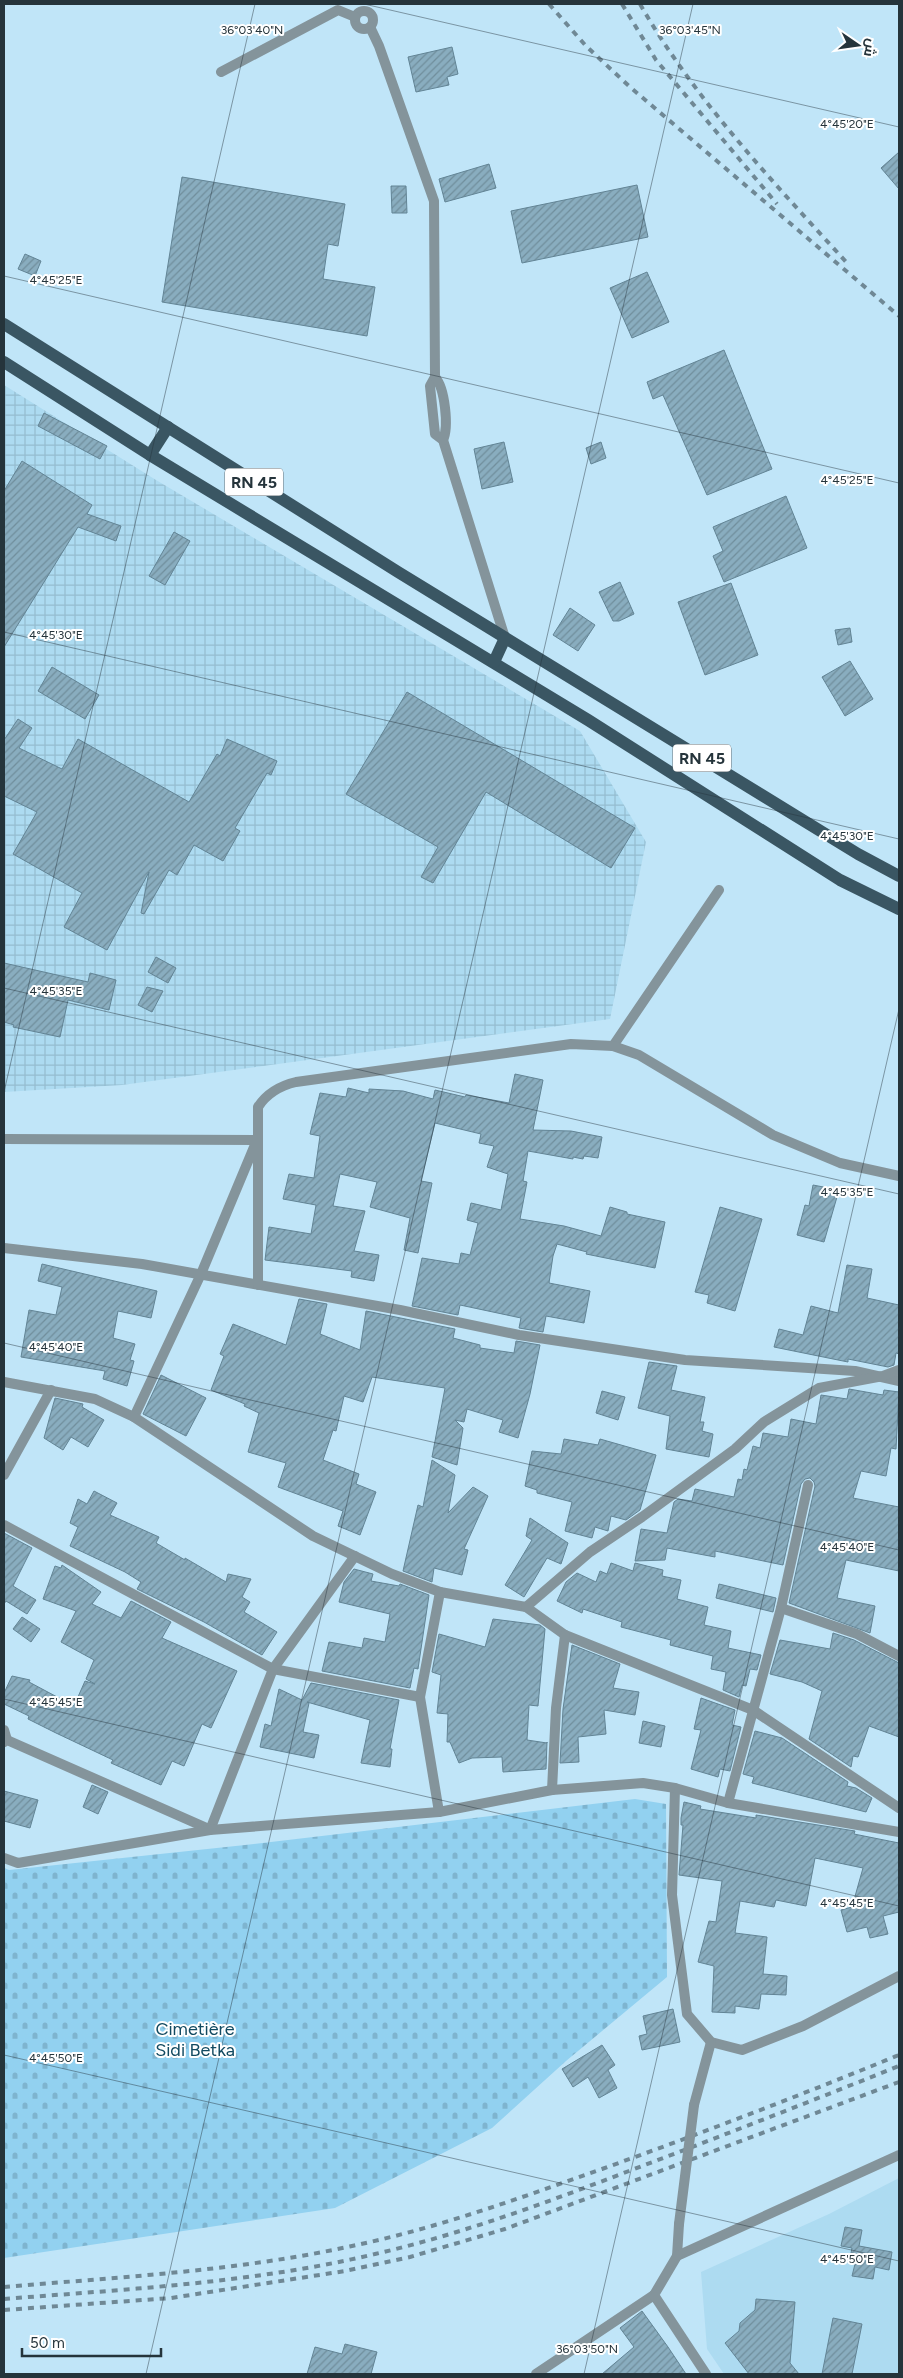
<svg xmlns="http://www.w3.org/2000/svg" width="903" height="2378" font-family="Figtree,Cairo,sans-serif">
<defs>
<pattern id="industrial-grid" width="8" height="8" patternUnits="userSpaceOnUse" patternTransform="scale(1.25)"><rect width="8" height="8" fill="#addbf1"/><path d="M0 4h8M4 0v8" fill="none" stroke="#95bdd0"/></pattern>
<pattern id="cemetery-stones" width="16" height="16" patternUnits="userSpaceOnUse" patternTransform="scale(1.25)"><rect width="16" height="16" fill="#92d1f0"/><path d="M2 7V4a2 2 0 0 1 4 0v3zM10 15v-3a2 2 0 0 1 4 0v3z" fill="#7eb4cf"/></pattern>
<pattern id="building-hatch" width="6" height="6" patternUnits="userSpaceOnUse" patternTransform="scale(1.25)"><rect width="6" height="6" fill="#89adbf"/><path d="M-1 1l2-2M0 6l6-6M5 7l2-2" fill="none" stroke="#708e9c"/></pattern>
</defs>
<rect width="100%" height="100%" fill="#c0e5f8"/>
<path fill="#addbf1" d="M899,2178V2374H724L707,2349L701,2272L829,2214Z"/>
<path fill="url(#industrial-grid)" d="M4,385L156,480L580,731L646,842L610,1019L122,1085L4,1092Z"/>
<path fill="url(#cemetery-stones)" d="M635,1799L666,1804L667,1977L566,2061L492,2128L335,2208L4,2258V1868L9,1870L245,1845Z"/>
<g fill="url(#building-hatch)" stroke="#628495">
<path d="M452,47L458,74L447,77L449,85L416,92L408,57Z"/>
<path d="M899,152V189L881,168Z"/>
<path d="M489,164L496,188L445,202L439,179Z"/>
<path d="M182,177L345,204L338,246L328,244L323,279L375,287L367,336L162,302Z"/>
<path d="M637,185L648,237L522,263L511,211Z"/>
<path d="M391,186H406L407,213H392Z"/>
<path d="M25,254L41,261L35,276L18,269Z"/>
<path d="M647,272L669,322L632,338L610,288Z"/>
<path d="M724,350L772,469L707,495L663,395L653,399L647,382Z"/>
<path d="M44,413L107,446L100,459L38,426Z"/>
<path d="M504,442L513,482L482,489L474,449Z"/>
<path d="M601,442L606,458L591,464L586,448Z"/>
<path d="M22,461L92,505L87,514L121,526L116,541L78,527L4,647V491Z"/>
<path d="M786,496L807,548L724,582L713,556L723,551L713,527Z"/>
<path d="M174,532L190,541L165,585L149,576Z"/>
<path d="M620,582L634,614L619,621H613L599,592Z"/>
<path d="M731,583L758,655L705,675L678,602Z"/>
<path d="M570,608L595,625L578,651L553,635Z"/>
<path d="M850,628L852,642L838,645L835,630Z"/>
<path d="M850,661L873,699L845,716L822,677Z"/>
<path d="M52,667L99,695L85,719L38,691Z"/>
<path d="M407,692L635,828L611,868L486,792L433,883L421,877L438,847L346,794Z"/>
<path d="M18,719L32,728L19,748L62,769L78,739L189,802L217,754L220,756L227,739L277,761L271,775L267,773L235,828L240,831L223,861L194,845L177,875L169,870L144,914L141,913L149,872L107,950L64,927L82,893L13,854L37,812L4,796V740Z"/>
<path d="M156,957L176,968L168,983L148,972Z"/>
<path d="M4,963L88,982L90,973L116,980L109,1010L68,1000L60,1037L13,1027L14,1025L4,1022Z"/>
<path d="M147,987L163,991L152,1012L138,1005Z"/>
<path d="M515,1074L543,1080L533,1130L571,1131L602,1137L598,1158L584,1156L583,1159L573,1157V1159L528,1151L523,1181L527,1182L520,1219L564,1226L601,1236L610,1207L627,1212V1214L665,1222L655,1268L586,1254L587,1252L557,1244L553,1256L549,1283L590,1291L584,1323L546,1316L543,1332L519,1328L521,1318L460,1305L458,1315L412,1306L422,1258L459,1264L461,1253L470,1255L478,1223L467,1220L471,1203L501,1210L508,1174L487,1167L494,1146L479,1143L481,1134L435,1123L421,1181L432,1183L418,1253L404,1250L410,1218L370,1207L377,1182L340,1174L333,1206L365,1211L354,1251L379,1255L374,1281L351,1277L352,1271L265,1260L269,1227L311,1234L316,1205L283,1199L289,1174L314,1178L320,1136L310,1134L320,1093L346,1097L348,1088L369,1093V1089L403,1091L433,1099L435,1090L465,1097L466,1095L509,1103Z"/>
<path d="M813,1185L839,1190L824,1242L797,1235L805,1205L809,1206Z"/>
<path d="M720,1207L762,1219L735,1311L707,1303L709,1295L695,1292Z"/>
<path d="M42,1264L157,1291L151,1318L118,1311L113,1338L135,1344L130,1360L134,1361L127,1386L103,1379L105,1371L21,1357L29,1310L56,1315L62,1287L38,1281Z"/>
<path d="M847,1265L872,1269L867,1298L899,1305V1354L896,1353L894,1365L888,1367L848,1359V1362L774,1347L779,1329L803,1335L811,1306L838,1313Z"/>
<path d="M299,1299L327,1304L320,1334L360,1350L366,1311L455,1329L453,1338L480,1345V1348L514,1353L516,1341L540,1345L530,1394L518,1438L499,1432L503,1420L467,1409L464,1422L455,1420L463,1428L457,1465L432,1457L445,1388L372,1377L363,1402L344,1396L336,1431L333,1430L323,1460L359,1474L356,1484L376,1492L360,1535L338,1526L343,1511L278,1487L286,1463L248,1452L259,1413L244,1406L245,1404L211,1390L224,1356L220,1354L233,1324L286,1345Z"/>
<path d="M649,1362L677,1366L671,1390L705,1397L700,1422H704L702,1431L713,1434L709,1457L666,1449L670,1416L638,1408Z"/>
<path d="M161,1375L206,1398L186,1436L143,1414Z"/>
<path d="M849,1389L883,1395L884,1390L899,1392L896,1449L891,1448L886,1476L861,1471L853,1498L899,1507V1571L846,1560L837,1598L875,1606L870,1633L789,1603L815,1486L814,1482L810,1478L805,1479L801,1484L783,1565L715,1551V1557L667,1548L665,1560L635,1561L641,1529L667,1533L674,1502L678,1499L692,1501L695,1489L734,1497L738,1479L742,1480L744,1469L747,1470L753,1446L760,1448L763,1433L788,1437L791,1419L816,1424L821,1395L847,1399Z"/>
<path d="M602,1391L625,1397L618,1420L596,1413Z"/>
<path d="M55,1398L83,1404L82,1407L104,1420L88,1447L71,1437L63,1450L44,1438Z"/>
<path d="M564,1439L598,1445L600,1439L656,1455L640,1510L626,1520L611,1516L608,1531L595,1527L592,1538L565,1531L572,1502L537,1493V1490L525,1486L532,1451L561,1454Z"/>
<path d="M432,1460L455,1475L448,1513L473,1487L488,1496L464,1549L468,1550L462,1575L434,1568L432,1582L403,1571L418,1505L423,1507Z"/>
<path d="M94,1491L117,1503L110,1515L159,1537L156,1543L185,1560V1558L226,1582L228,1574L251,1579L242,1597L250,1602L244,1612L277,1632L262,1655L204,1622L137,1589L141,1582L125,1572L70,1546L78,1527L70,1523L78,1499L87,1504Z"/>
<path d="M530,1518L568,1543L561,1564L547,1558L524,1597L505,1585L532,1540L526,1536Z"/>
<path d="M4,1533L32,1548L13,1586L36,1600L27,1614L6,1601L4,1604Z"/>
<path d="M611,1563L633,1571L635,1563L663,1570L662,1576L681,1580L677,1599L708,1607L704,1625L731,1631L728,1648L761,1655L757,1670L750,1669L746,1686L742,1685L739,1697L723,1690L726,1672L711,1669L713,1656L670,1645L671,1640L621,1627L622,1622L583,1609L582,1613L557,1601L566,1582L577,1573L596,1582L600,1571L607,1574Z"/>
<path d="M62,1565L101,1592L92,1604L121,1618L131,1601L171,1622L162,1638L237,1671L211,1728L202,1724L184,1766L172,1761L161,1785L111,1763L113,1760L56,1733L28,1719L29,1716L4,1704V1693L12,1676L30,1680L29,1682L74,1706L85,1681L95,1684L86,1679L94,1660L61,1642L76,1611L43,1599L55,1566L61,1568Z"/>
<path d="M354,1569L373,1574L371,1581L399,1586L400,1584L429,1595L418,1669L414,1668L410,1688L322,1671L329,1642L362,1648L364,1638L385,1642L390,1614L339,1602L344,1582Z"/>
<path d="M719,1584L776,1598L773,1612L716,1598Z"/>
<path d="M22,1617L40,1629L31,1642L13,1629Z"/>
<path d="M493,1619L540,1625L545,1629L538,1706L529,1705L527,1740L547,1743V1742L546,1769L503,1772L502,1757L472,1758L459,1763L450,1742H447L448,1714L437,1713L441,1675L432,1672L439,1634L485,1647Z"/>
<path d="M833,1633L854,1640L899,1663V1737L869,1726L858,1757L853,1756L851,1767L809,1739L822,1691L802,1682L770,1674L780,1640L830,1649Z"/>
<path d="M572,1645L620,1664L613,1688L639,1692L635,1715L604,1710L606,1734L578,1737L579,1762L560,1763L563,1709Z"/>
<path d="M311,1683L399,1700L390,1749H392L390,1767L361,1763L370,1720L307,1702L309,1703L303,1732L319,1735L314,1758L260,1747L265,1724L271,1726L279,1689L302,1700Z"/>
<path d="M701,1698L735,1710L732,1725L741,1727L730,1771L720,1769L718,1777L691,1769L701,1730L694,1729Z"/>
<path d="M643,1721L665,1726L661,1747L639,1743Z"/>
<path d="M755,1731L782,1738L848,1782L847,1786L856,1788L872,1798L866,1812L752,1783L754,1777L743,1774Z"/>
<path d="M92,1785L108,1792L98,1814L83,1807Z"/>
<path d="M4,1791L38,1800L30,1828L4,1821Z"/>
<path d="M684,1802L701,1806L700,1809L756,1818V1815L855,1831L854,1834L899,1843V1912L883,1916L888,1934L870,1938L867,1927L847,1932L841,1910L852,1907L863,1868L815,1858L806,1906L776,1900L774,1907L740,1901L735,1933L767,1937L763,1974L787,1976L786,1995L761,1994L759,2009L735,2006V2013L712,2012L714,1966L698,1962L709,1921L716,1922L722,1881L679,1875L683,1825H681V1818Z"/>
<path d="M673,2009L680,2042L642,2050L639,2036L647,2034L643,2016Z"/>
<path d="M602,2045L615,2065L608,2070L617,2088L599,2098L588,2077L573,2087L562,2069Z"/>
<path d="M845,2227L862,2230L859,2246L892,2252L889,2270L875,2267L873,2279L852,2276L855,2264L849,2263L852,2248L841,2246Z"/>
<path d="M756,2299L795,2302L790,2363L799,2374H749L725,2343L739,2331L740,2323L755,2310Z"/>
<path d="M642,2311L668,2347L686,2374H602L634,2347L620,2328Z"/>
<path d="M833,2318L862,2324L852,2374H822Z"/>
<path d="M345,2344L377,2352L371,2374H307L315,2347L342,2354Z"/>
</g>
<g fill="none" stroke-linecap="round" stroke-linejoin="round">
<g stroke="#84949b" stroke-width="10">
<circle cx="364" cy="20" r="9"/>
<path d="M370,27L379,46L434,201L435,377L430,386L435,434L443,440L505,638"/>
<path d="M221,72L338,10L355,17"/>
<path d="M435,377C445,388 449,427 443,440"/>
<path d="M613,1046L719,890"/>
<path d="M4,1139L257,1140L201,1274L134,1417"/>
<path d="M4,1248L142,1264L400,1310L519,1335L685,1360L855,1371L899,1381"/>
<path d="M258,1285V1107C267,1093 279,1086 296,1082L571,1044L613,1046L639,1055L773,1135L840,1163L899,1176"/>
<path d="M4,1382L95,1399L134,1417L313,1536L392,1574L440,1592L526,1607L565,1635L753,1710L899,1808"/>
<path d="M4,1475L51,1390"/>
<path d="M4,1525L273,1669L420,1697"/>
<path d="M526,1607L590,1552L642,1517L735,1449L764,1422L819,1388L883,1376L899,1370"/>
<path d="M781,1608L857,1634L899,1656"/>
<path d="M4,1730L7,1740"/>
<path d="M4,1742L7,1740L209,1829"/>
<path d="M675,1788L672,1895L687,2014L711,2042L742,2050L803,2026L899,1976"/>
<path d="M552,1790L556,1708L565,1635"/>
<path d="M728,1803L781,1608L808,1485"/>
<path d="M439,1812L420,1697L440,1592"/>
<path d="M210,1830L273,1669L355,1556"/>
<path d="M4,1858L18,1863L210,1830L439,1812L552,1790L643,1783L675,1788L728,1803L899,1832"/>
<path d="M694,2105L711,2042"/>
<path d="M677,2256L679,2224"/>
<path d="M536,2374L654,2295"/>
<path d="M706,2374L654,2295L677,2256L899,2155"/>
</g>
<g stroke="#3a5663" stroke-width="12">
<path d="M4,324L398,572L858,854L899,876"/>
<path d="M4,362L150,455L588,720L840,880L899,909"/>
<path d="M150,455L168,427"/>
<path d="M494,662L505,638"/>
</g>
<g stroke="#6f8895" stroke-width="4" stroke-dasharray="6 6" stroke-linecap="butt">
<path d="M549,4L586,46L630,87L899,316"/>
<path d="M622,4L656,60L777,204"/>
<path d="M640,4C695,100 774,183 848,264"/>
<path d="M4,2287C120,2277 238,2271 352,2246C438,2228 520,2198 602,2169C702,2133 801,2095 899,2055"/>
<path d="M4,2299C128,2289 254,2283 375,2254C462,2234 545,2203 629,2171C719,2137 809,2102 899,2066"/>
<path d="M4,2310L171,2298L345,2271L410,2257L505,2229L899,2082"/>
</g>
<path stroke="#84949b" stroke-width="10" d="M679,2224L694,2105"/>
</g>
<path fill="none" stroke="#25343b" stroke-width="1" stroke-opacity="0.45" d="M364,4L899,127M4,276L899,483M4,632L899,839M4,988L899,1194M4,1092L255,4M4,1343L899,1550M4,1699L899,1906M4,2055L899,2261M146,2374L693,4M584,2374L899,1009"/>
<g text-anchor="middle" stroke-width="4" stroke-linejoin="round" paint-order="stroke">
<g fill="#fff" stroke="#667176" stroke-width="1">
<rect x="225" y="468.5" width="58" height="27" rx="4"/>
<rect x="673" y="744.5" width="58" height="27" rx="4"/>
</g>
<g font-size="16" font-weight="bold" fill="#25343b">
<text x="254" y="488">RN 45</text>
<text x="702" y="764">RN 45</text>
</g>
<g font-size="18" fill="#114a61" stroke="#fff">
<text x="195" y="2035">Cimetière<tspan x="195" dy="21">Sidi Betka</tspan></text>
</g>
</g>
<g font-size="12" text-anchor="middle" fill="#25343b" stroke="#fff" stroke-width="4" stroke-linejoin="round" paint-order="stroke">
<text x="252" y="34">36°03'40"N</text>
<text x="690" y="34">36°03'45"N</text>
<text x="847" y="128">4°45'20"E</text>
<text x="56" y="284">4°45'25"E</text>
<text x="847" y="484">4°45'25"E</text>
<text x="56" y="639">4°45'30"E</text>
<text x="847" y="840">4°45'30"E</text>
<text x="56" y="995">4°45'35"E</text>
<text x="847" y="1196">4°45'35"E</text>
<text x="56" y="1351">4°45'40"E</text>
<text x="847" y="1551">4°45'40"E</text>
<text x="56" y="1706">4°45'45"E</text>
<text x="847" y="1907">4°45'45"E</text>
<text x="56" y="2062">4°45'50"E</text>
<text x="847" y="2263">4°45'50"E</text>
<text x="587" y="2353">36°03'50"N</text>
</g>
<rect width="903" height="2378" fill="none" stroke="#25343b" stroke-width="10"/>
<g transform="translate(858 45) rotate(103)" stroke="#ffffff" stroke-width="4" paint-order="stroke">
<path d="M0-4L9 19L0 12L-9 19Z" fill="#25343b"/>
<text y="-8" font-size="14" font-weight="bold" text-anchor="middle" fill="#25343b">ش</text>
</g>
<path d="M22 2348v8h139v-8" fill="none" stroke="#25343b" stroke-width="2.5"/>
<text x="30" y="2348" font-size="15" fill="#25343b" stroke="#ffffff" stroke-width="4" paint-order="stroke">50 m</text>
</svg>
